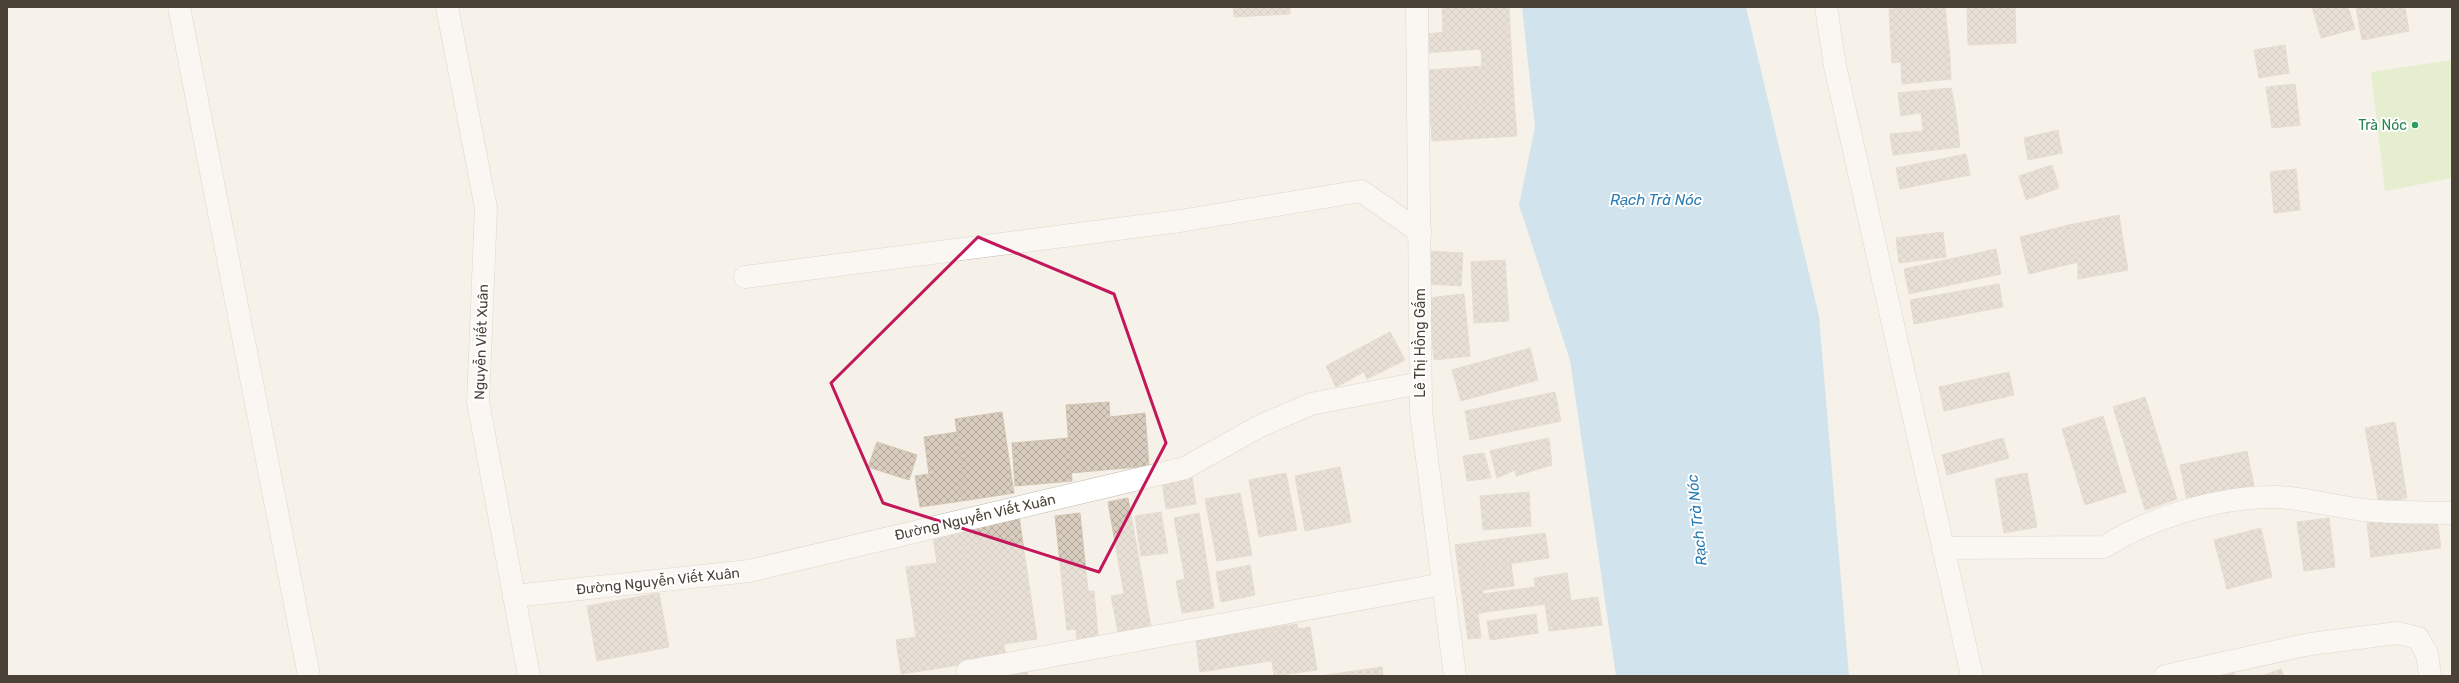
<svg xmlns="http://www.w3.org/2000/svg" width="2459" height="683" font-family="Rubik,sans-serif">
<defs>
<pattern id="building-cross-hatch" width="8" height="8" patternUnits="userSpaceOnUse"><rect width="8" height="8" fill="#d8cdbe"/><path d="M0 0l8 8M0 8l8-8" fill="none" stroke="#b1a89b"/></pattern>
</defs>
<rect width="100%" height="100%" fill="#f5f1e9"/>
<path fill="#d2ebb1" d="M2452,60V178L2385,191L2371,72Z"/>
<path fill="#a4d5f4" d="M1522,7H1746L1819,316L1849,676H1616L1570,360L1519,205L1535,127Z"/>
<g fill="url(#building-cross-hatch)" stroke="#d3c5b1">
<path d="M1233,7H1290V14L1234,17Z"/>
<path d="M1442,7H1509L1510,28L1443,32Z"/>
<path d="M1945,7L1950,57L1892,63L1889,9Z"/>
<path d="M1967,7H2015L2016,43L1968,45Z"/>
<path d="M2312,7H2348L2355,29L2321,38Z"/>
<path d="M2356,7H2405L2409,31L2362,40Z"/>
<path d="M1510,28L1512,64L1482,66L1481,49L1424,53L1422,34Z"/>
<path d="M2285,45L2289,73L2259,78L2254,50Z"/>
<path d="M1950,57L1951,79L1902,84L1901,61Z"/>
<path d="M1512,64L1514,101L1430,107L1428,70Z"/>
<path d="M2295,84L2300,125L2272,128L2266,87Z"/>
<path d="M1951,88L1955,107L1901,116L1898,93Z"/>
<path d="M1514,101L1517,136L1432,141L1430,107Z"/>
<path d="M1955,107L1960,147L1893,155L1890,134L1923,131L1921,111Z"/>
<path d="M2058,130L2062,153L2028,160L2024,138Z"/>
<path d="M1966,154L1970,175L1900,189L1896,168Z"/>
<path d="M2052,165L2059,188L2026,200L2019,176Z"/>
<path d="M2296,169L2300,210L2274,213L2270,172Z"/>
<path d="M2119,215L2128,270L2078,279V262L2069,225Z"/>
<path d="M2069,225L2078,262L2029,274L2020,237Z"/>
<path d="M1943,232L1946,257L1899,263L1896,238Z"/>
<path d="M1996,249L2001,274L1909,294L1904,269Z"/>
<path d="M1430,251L1463,253L1461,286L1429,284Z"/>
<path d="M1505,260L1509,321L1474,323L1471,262Z"/>
<path d="M1999,284L2003,307L1914,324L1910,300Z"/>
<path d="M1464,294L1470,356L1434,360L1428,298Z"/>
<path d="M1390,332L1405,360L1367,379L1364,372L1336,387L1326,366Z"/>
<path d="M1530,348L1538,380L1461,401L1452,370Z"/>
<path d="M2009,372L2014,395L1944,411L1939,387Z"/>
<path d="M1555,392L1561,421L1470,440L1465,411Z"/>
<path d="M2145,397L2177,499L2145,510L2113,407Z"/>
<path d="M1109,402L1110,417L1145,413L1149,466L1071,473L1066,405Z"/>
<path d="M1002,412L1014,493L962,501L959,483H964L955,419Z"/>
<path d="M2103,416L2126,492L2085,505L2062,429Z"/>
<path d="M2395,422L2407,498L2379,504L2365,428Z"/>
<path d="M957,432L964,483H959L962,501L920,507L915,476L929,474L924,437Z"/>
<path d="M1069,438L1072,481L1015,486L1012,443Z"/>
<path d="M1549,438L1552,465L1516,476L1511,446Z"/>
<path d="M2003,438L2009,458L1947,475L1942,455Z"/>
<path d="M877,442L917,455L909,480L868,467Z"/>
<path d="M1511,446L1515,470L1497,478L1490,451Z"/>
<path d="M2247,451L2254,486L2187,500L2180,465Z"/>
<path d="M1484,453L1491,478L1467,481L1463,456Z"/>
<path d="M1340,467L1351,522L1305,531L1295,476Z"/>
<path d="M1286,473L1297,530L1259,537L1249,480Z"/>
<path d="M2027,473L2037,527L2004,533L1995,479Z"/>
<path d="M1192,477L1196,504L1166,509L1162,482Z"/>
<path d="M1529,492L1531,526L1483,530L1480,496Z"/>
<path d="M1240,493L1252,555L1217,561L1205,499Z"/>
<path d="M1128,498L1151,627L1118,632L1111,596L1124,594L1108,502Z"/>
<path d="M1161,512L1168,553L1141,556L1135,516Z"/>
<path d="M1080,513L1088,591H1094L1098,637L1077,639L1076,629L1067,630L1055,516Z"/>
<path d="M1199,513L1214,608L1182,613L1176,581L1185,579L1174,518Z"/>
<path d="M2436,513L2441,548L2371,557L2367,523Z"/>
<path d="M1019,516L1022,537L989,543L985,521Z"/>
<path d="M2329,518L2335,567L2304,571L2297,522Z"/>
<path d="M985,521L989,543L963,546L960,525Z"/>
<path d="M960,525L980,662L953,666L932,530Z"/>
<path d="M2261,528L2272,577L2227,589L2214,540Z"/>
<path d="M1545,533L1549,558L1479,568L1476,542Z"/>
<path d="M1022,537L1037,639L1004,644L989,543Z"/>
<path d="M1476,542L1485,612L1478,614L1481,638L1468,639L1455,545Z"/>
<path d="M989,543L1006,658L980,662L963,546Z"/>
<path d="M937,563L944,610L913,615L906,567Z"/>
<path d="M1511,564L1514,586L1482,590L1479,568Z"/>
<path d="M1250,565L1255,595L1221,602L1216,572Z"/>
<path d="M1567,573L1571,601L1538,605L1534,578Z"/>
<path d="M1535,587L1538,605L1485,612L1482,594Z"/>
<path d="M659,593L669,647L597,661L587,606Z"/>
<path d="M1598,597L1602,625L1549,631L1545,604Z"/>
<path d="M944,610L953,666L921,671L913,615Z"/>
<path d="M1536,614L1538,633L1490,640L1487,621Z"/>
<path d="M1297,624L1298,629L1310,627L1317,670L1274,676L1272,661L1276,660L1271,628Z"/>
<path d="M1271,628L1276,660L1200,672L1196,640Z"/>
<path d="M916,637L921,671L901,674L896,640Z"/>
<path d="M1382,667L1383,676H1319Z"/>
<path d="M1026,669L1028,676H990Z"/>
<path d="M2281,669L2284,676H2262Z"/>
<path d="M2233,671L2235,676H2211Z"/>
</g>
<g fill="none" stroke-linecap="round" stroke-linejoin="round">
<defs>
<g id="minor">
<path d="M179,7L309,676"/>
<path d="M447,7L486,208L478,402L529,676"/>
<path d="M1417,7L1421,412L1455,676"/>
<path d="M1826,7L1835,66L1972,676"/>
<path d="M745,277L1180,221L1361,191L1420,232"/>
<path d="M1943,548L2104,547C2151,517 2221,496 2277,497C2305,498 2336,507 2364,510C2393,513 2423,512 2452,513"/>
<path d="M514,596L749,571L1185,468L1260,426L1311,404L1420,383"/>
<path d="M968,671L1443,584"/>
<path d="M2165,676L2310,644L2398,633L2418,638L2427,654L2430,676"/>
</g>
</defs>
<use href="#minor" stroke="#c1b9ab" stroke-width="23"/>
<use href="#minor" stroke="#fff" stroke-width="22"/>
</g>
<path d="M0 0H2459V683H0ZM978,237L1114,294L1166,443L1099,572L883,503L831,383Z" fill="#f5f1e9" fill-opacity=".55" fill-rule="evenodd"/>
<path fill="none" stroke="#c2185b" stroke-width="3" stroke-linejoin="round" d="M978,237L1114,294L1166,443L1099,572L883,503L831,383Z"/>
<circle fill="#2e9e5b" stroke="#fff" stroke-width="1.5" cx="2415" cy="125" r="4"/>
<g text-anchor="middle" stroke-width="4" stroke-linejoin="round" paint-order="stroke">
<g font-size="14" fill="#27864d" stroke="#fff" text-anchor="end">
<text x="2407" y="130">Trà Nóc</text>
</g>
<g font-size="14" fill="#4a4237" stroke="#fff">
<text transform="translate(481 342) rotate(-88)" y="5">Nguyễn Viết Xuân</text>
<text transform="translate(1420 343) rotate(-90)" y="5">Lê Thị Hồng Gấm</text>
<text transform="translate(975 517) rotate(-13)" y="5">Đường Nguyễn Viết Xuân</text>
<text transform="translate(658 581) rotate(-6)" y="5">Đường Nguyễn Viết Xuân</text>
</g>
<g font-size="15" font-style="italic" fill="#297bb3" stroke="#fff">
<text x="1656" y="205">Rạch Trà Nóc</text>
<text transform="translate(1697 520) rotate(-96)" y="5">Rạch Trà Nóc</text>
</g>
</g>
<rect width="2459" height="683" fill="none" stroke="#4a4237" stroke-width="16"/>
</svg>
